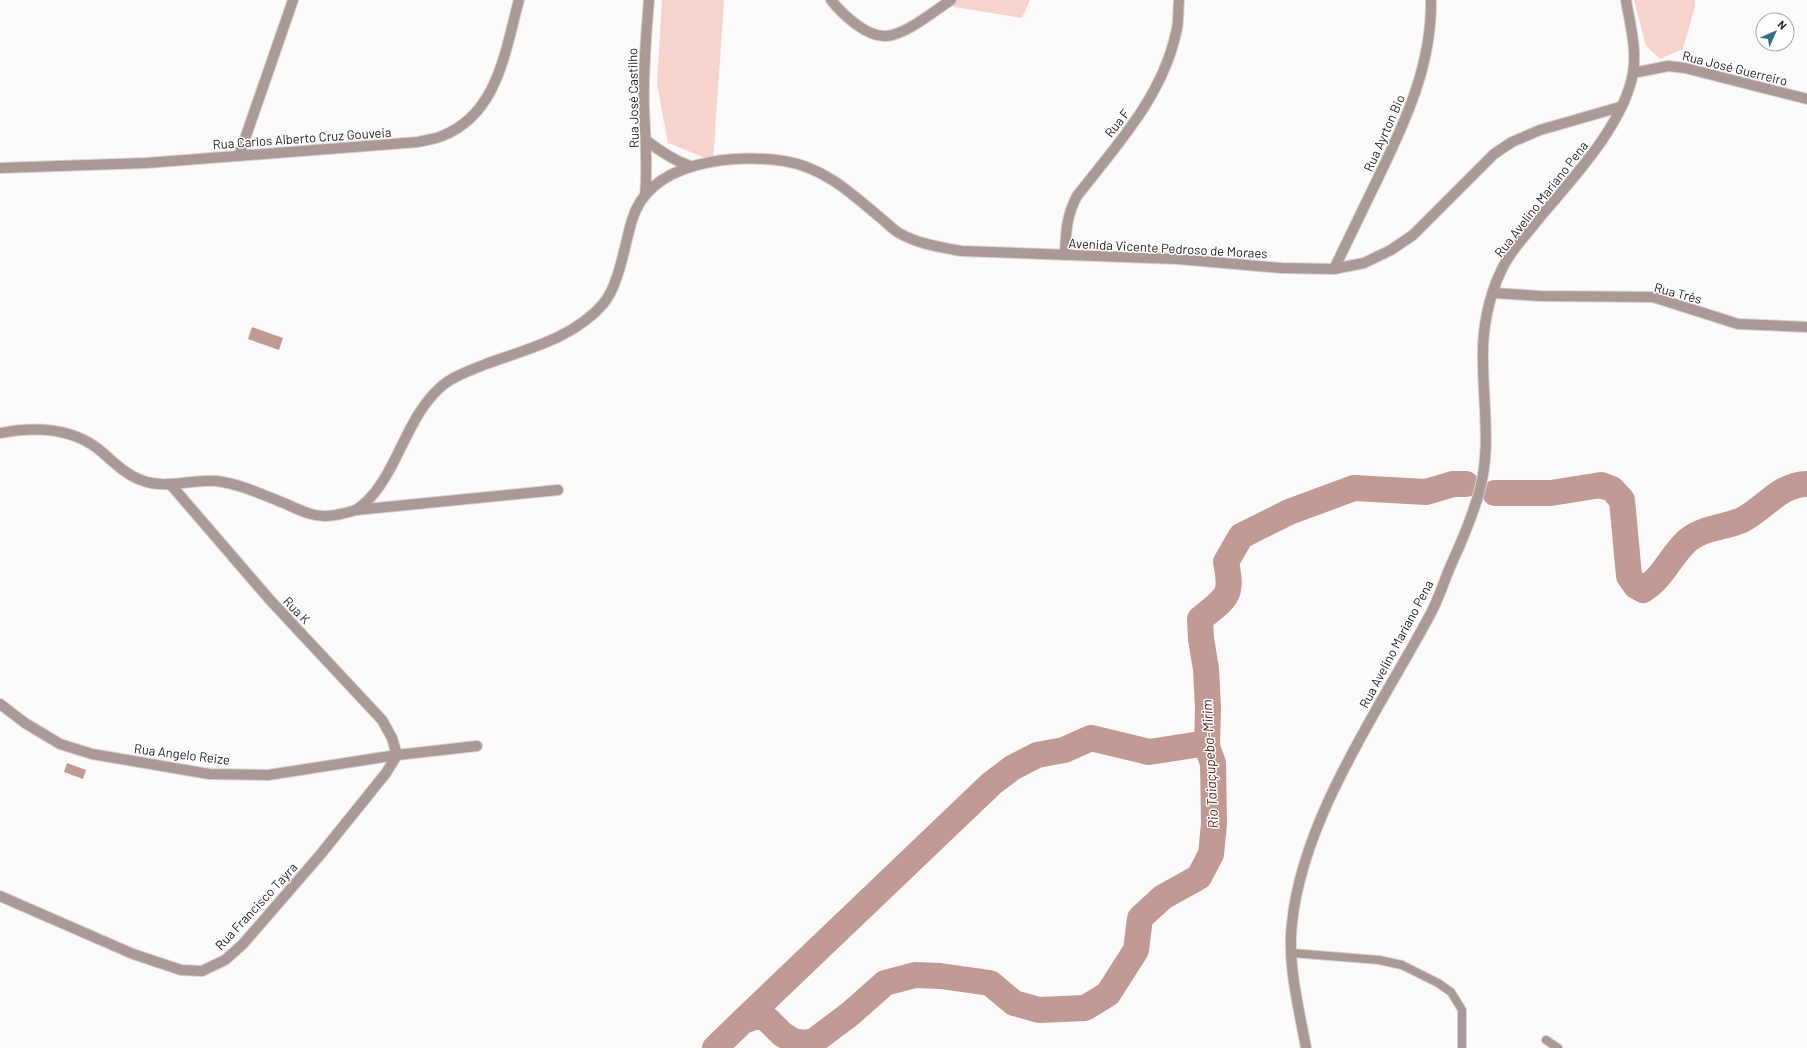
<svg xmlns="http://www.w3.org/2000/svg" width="1807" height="1048" font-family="Barlow,sans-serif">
<rect width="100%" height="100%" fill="#fdfafa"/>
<g fill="#f7d3cc">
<path d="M662,0H724L713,161L668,143L657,84Z"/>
<path d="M954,0H1030L1022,18L954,7Z"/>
<path d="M1634,0H1695V6L1683,49L1660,59L1646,46Z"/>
</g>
<g fill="#c19b93">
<path d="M252,327L283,338L279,350L248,339Z"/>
<path d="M67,763L86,770L83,779L64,772Z"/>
</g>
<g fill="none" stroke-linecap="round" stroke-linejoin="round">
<g stroke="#c19b93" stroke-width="26">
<path d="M1495,493H1551L1601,485L1612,489L1622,500L1629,576L1636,586L1643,590C1663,578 1671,555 1688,540C1704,527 1724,528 1742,520C1764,509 1780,484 1807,484"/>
<path d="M743,1021L991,784L1012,768L1037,755L1064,750L1091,738L1149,752L1207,743"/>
<path d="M715,1048L743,1021L760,1015L767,1019L782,1034L793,1041L805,1043L814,1041L850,1014L885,983L915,975L940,976L990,983L1014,1003L1039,1010L1085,1008L1108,994L1136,950L1140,918L1163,897L1199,877L1211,854L1214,824L1213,763L1207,747L1208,708L1206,669L1201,639L1200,619C1227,597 1233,597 1226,562L1241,536L1289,512L1354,488L1426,492L1453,484H1466"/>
</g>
<defs>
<g id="lane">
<path d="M1292,953L1379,960L1402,965L1438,983L1451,992L1462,1010V1048"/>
<path d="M1546,1040L1558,1048"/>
</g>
<g id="street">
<path d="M831,0C842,14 867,38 887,36C907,34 934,11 951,0"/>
<path d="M1633,73L1668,66L1685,68L1807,99"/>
<path d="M647,141C661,152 673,160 690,166"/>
<path d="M239,156L293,0"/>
<path d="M0,168L146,163L418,142C426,140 435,139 442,136C498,114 505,51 519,0"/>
<path d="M645,195C648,165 645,137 644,107C643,71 646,35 649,0"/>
<path d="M1065,255C1066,232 1066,217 1077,196C1116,146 1162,97 1176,33C1179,23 1178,11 1179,0"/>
<path d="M1334,269C1349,238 1364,207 1379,176C1406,120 1432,64 1431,0"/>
<path d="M1493,293L1540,296L1653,297L1738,324L1807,327"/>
<path d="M0,433C32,427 69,427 97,448C111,459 124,474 141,480C166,490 191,479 216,481C241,484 263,495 286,504C298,509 312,517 326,516C336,516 346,513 356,510L558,490"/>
<path d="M171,485L270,600L382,720L392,738L397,755"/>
<path d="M356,510C361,506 367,502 371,497C400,464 408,414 443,385C455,375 472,370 486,364C527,349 574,338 603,304C619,286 625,243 632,220C650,160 733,154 784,161C822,167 849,191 877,215C885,221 891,228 899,233C918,244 940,247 961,251L1178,259L1281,268L1334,269L1364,263L1391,250L1413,235L1494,154L1512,142L1540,130L1620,107"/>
<path d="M0,704L25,723L60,744L92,754L209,774L268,775L397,755L477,746"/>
<path d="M0,896L133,954L181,970L202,971L225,960L243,944L320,855L386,773L397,755"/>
<path d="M1306,1048C1299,1008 1287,964 1292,923C1303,816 1381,707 1431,613C1439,598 1444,581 1451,565C1461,543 1471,520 1478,496C1492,452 1483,405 1483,360C1482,331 1488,298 1501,271C1510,251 1527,234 1541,216C1573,178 1624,124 1633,73C1637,48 1630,25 1626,0"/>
</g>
</defs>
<use href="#lane" stroke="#d7d3d3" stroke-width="10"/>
<use href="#street" stroke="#d7d3d3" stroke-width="12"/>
<use href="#lane" stroke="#aa9995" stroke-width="8"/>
<use href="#street" stroke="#aa9995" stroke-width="10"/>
</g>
<g text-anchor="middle" stroke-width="3" stroke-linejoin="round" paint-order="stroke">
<g font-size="13" fill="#282322" stroke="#fff">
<text transform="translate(1735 68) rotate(14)" y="5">Rua José Guerreiro</text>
<text transform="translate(633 98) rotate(-91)" y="5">Rua José Castilho</text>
<text transform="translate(1117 123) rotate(-52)" y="5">Rua F</text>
<text transform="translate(1384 133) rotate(-66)" y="5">Rua Ayrton Bio</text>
<text transform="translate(302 138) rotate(-4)" y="5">Rua Carlos Alberto Cruz Gouveia</text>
<text transform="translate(1541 199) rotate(-52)" y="5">Rua Avelino Mariano Pena</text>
<text transform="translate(1168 248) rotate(3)" y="5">Avenida Vicente Pedroso de Moraes</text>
<text transform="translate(1678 293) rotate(15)" y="5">Rua Três</text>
<text transform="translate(297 610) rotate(46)" y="5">Rua K</text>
<text transform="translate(1396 644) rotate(-62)" y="5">Rua Avelino Mariano Pena</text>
<text transform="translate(182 754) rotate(7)" y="5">Rua Angelo Reize</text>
<text transform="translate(256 906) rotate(-47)" y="5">Rua Francisco Tayra</text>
</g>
<g font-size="14" font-style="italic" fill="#511f16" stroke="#fff">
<text transform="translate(1210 764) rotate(-93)" y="5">Rio Taiaçupeba-Mirim</text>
</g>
</g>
<g transform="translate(1775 32) rotate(45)"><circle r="19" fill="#ffffff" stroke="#a9a7a7"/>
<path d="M0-3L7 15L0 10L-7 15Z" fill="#337287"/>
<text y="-6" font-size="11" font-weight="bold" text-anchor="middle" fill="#282322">N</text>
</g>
</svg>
